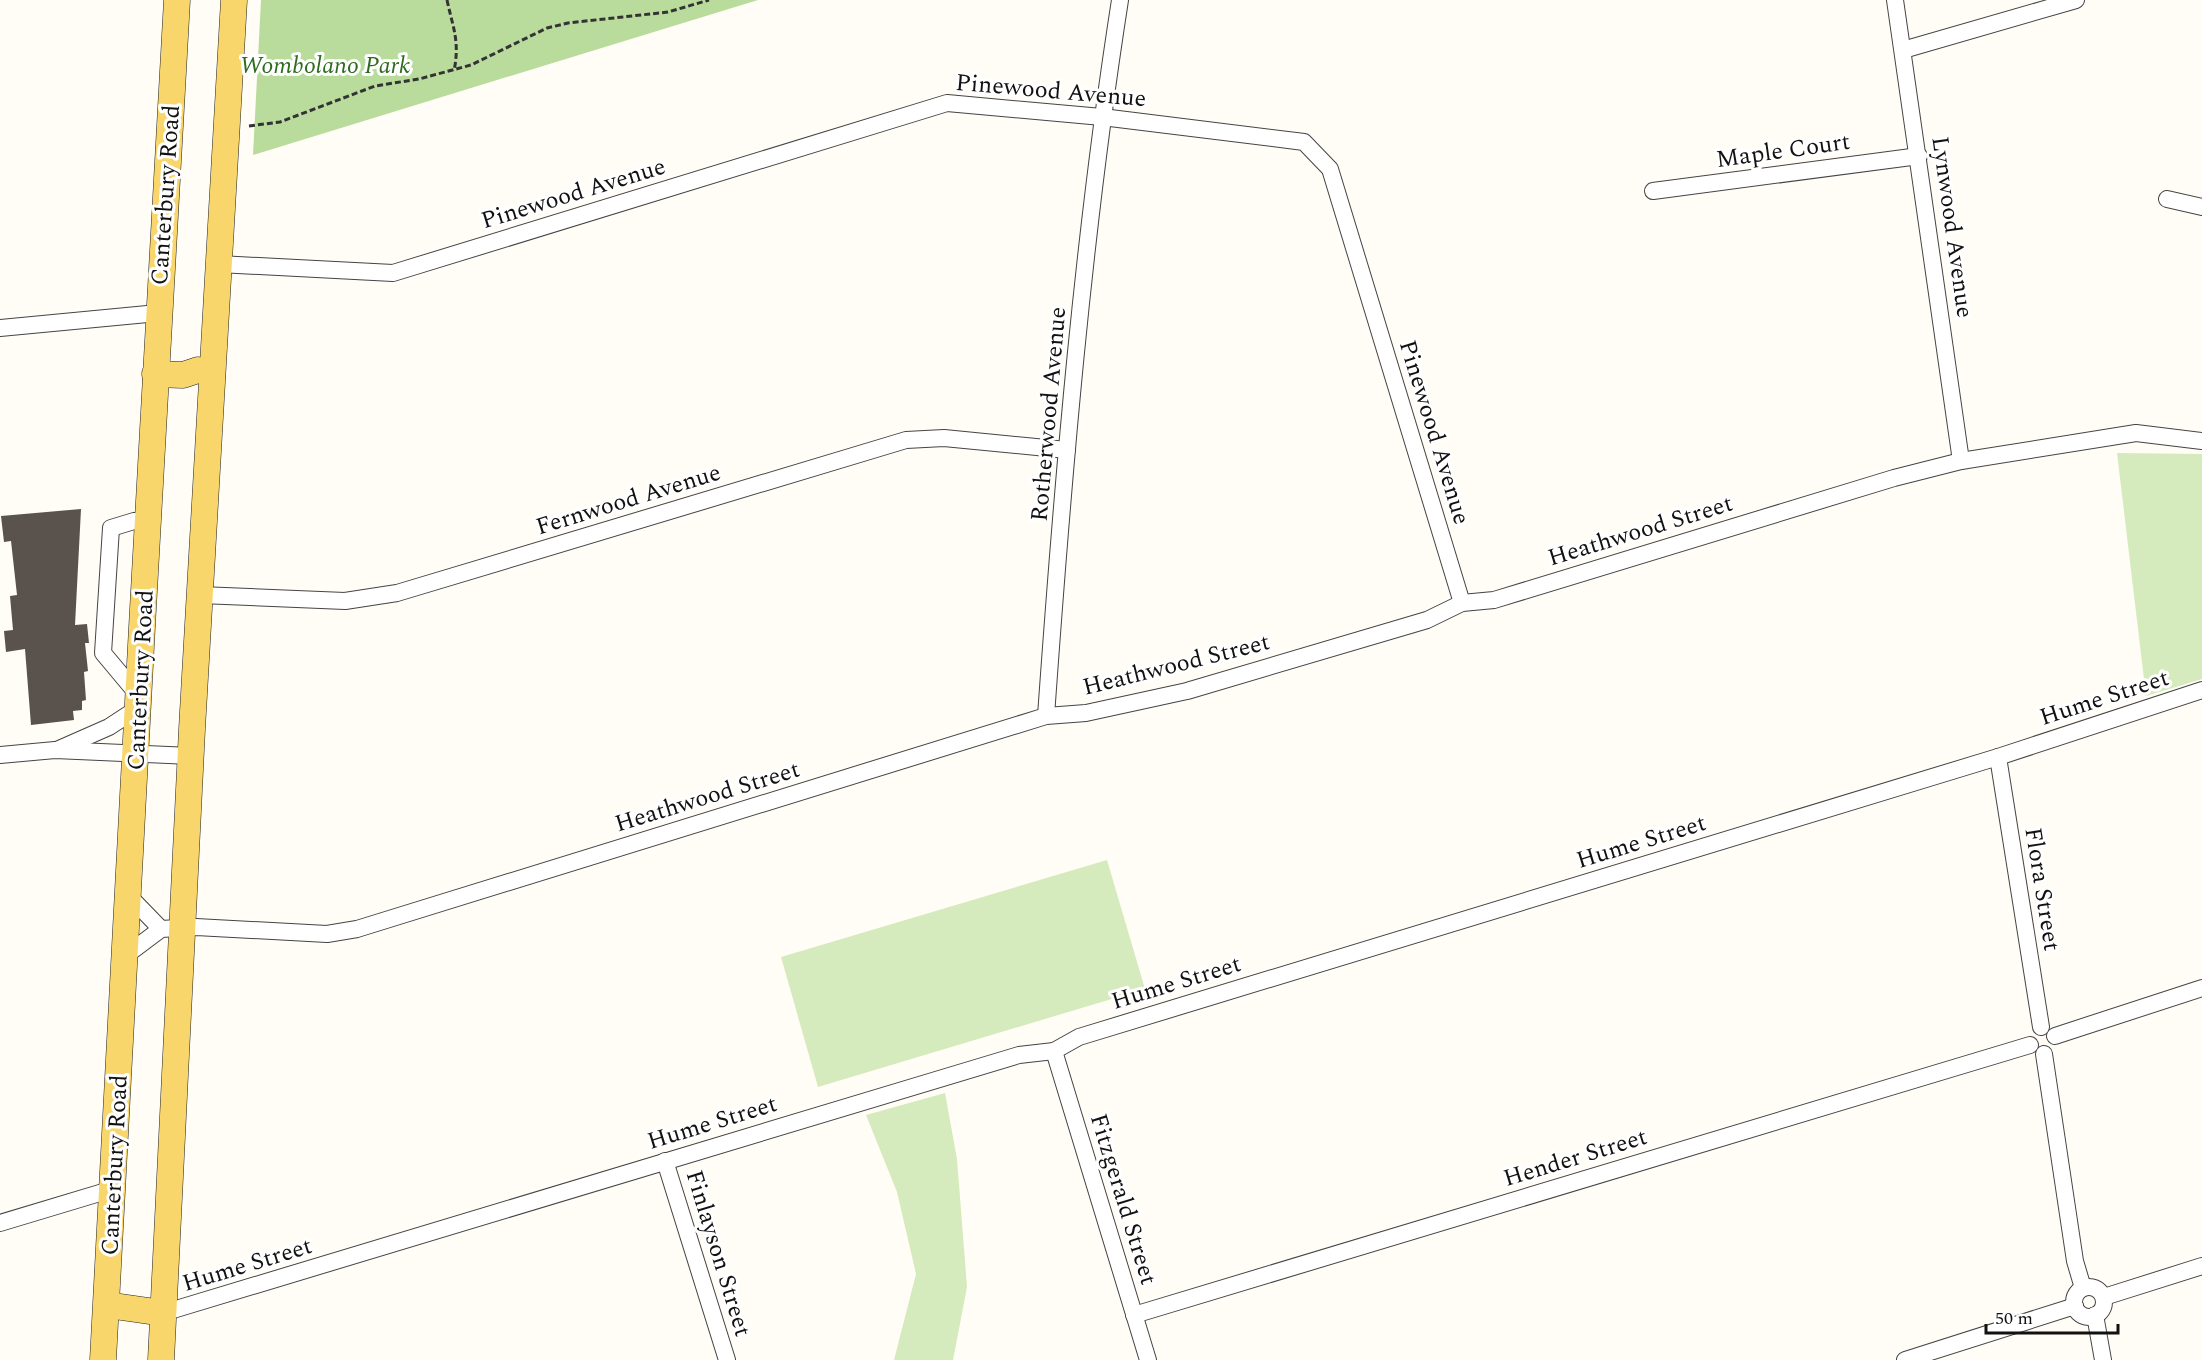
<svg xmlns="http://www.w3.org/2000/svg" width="2202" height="1360" font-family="Spectral,serif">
<rect width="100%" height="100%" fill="#fffdf5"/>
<g fill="#d5ebbd">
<path d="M2117,453L2202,454V679L2146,696Z"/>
<path d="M1107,860L1145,989L818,1087L781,957Z"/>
<path d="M945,1093L957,1159L967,1287L953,1360H894L916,1274L897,1192L866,1115Z"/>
</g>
<path fill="#b9dc9c" d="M261,0H758L253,155Z"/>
<path fill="#5a524d" d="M81,509L75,625L87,624L89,643H85L88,671L84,672L86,700L82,701V710L73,711L74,720L31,725L25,649L6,652L4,631L13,630L10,596L17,595L11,541L4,542L1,516Z"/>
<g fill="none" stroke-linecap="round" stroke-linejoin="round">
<defs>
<g id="street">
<path d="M1895,0L1961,461"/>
<path d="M1903,50L2076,0"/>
<path d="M1653,191L1919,156"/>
<path d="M2167,199L2202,207"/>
<path d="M219,264L393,273L947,103L1102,117L1304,142L1330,169L1462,603"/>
<path d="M0,328L158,313"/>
<path d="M200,595L345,601L397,593L906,440L944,438L1067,450"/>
<path d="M139,696L103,653L111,528L134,521L149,520"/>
<path d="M1046,716C1063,477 1083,237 1120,0"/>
<path d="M59,749L109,727L138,708"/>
<path d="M0,755L55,750L191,756"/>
<path d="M1998,757L2041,1027"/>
<path d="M128,895L161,929"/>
<path d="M125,956L161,929L196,927L327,934L357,929L1046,716L1086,713L1187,691L1427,620L1462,603L1494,600L1894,478L1961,461L2136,433L2202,441"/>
<path d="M2055,1036L2202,988"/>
<path d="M1054,1051L1148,1360"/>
<path d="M2044,1054L2075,1261L2083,1288"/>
<path d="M665,1161L727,1360"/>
<path d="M0,1223L113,1189"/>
<circle cx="2089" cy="1302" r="15"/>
<path d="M2104,1297L2202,1266"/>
<path d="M163,1313L1019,1055L1054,1051L1079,1037L1998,757L2202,690"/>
<path d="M1134,1315L2030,1045"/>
<path d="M2095,1315L2103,1360"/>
<path d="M1905,1360L2075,1306"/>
</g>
<g id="primary">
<path d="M155,374L183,375L198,370L212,372"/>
<path d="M107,1305L163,1313"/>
<path d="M103,1360C129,907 149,453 177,0"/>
<path d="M161,1360L192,729L234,0"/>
</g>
</defs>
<use href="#street" stroke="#444" stroke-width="18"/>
<use href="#primary" stroke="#222" stroke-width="27"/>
<g stroke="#333" stroke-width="3" stroke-dasharray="6 3" stroke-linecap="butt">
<path d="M447,0C453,28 460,41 454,71"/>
<path d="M249,126L280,122L375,86L419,79L471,65L547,28L568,23L668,12L709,0"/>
</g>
<use href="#street" stroke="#fff" stroke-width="16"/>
<use href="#primary" stroke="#f9d66b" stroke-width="26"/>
</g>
<g text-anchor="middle" stroke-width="6" stroke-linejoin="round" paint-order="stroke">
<g font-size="24" font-style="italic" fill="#2f6b1f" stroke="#fff">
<text x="325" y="73">Wombolano Park</text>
</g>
<g font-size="24" fill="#111" stroke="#fff">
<text transform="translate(1051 90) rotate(5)" y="8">Pinewood Avenue</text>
<text transform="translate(1783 150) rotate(-8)" y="8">Maple Court</text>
<text transform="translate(573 193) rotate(-17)" y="8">Pinewood Avenue</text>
<text transform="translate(165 195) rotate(-86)" y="8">Canterbury Road</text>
<text transform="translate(1953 227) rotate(82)" y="8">Lynwood Avenue</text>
<text transform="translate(1048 414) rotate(-85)" y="8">Rotherwood Avenue</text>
<text transform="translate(1435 432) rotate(73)" y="8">Pinewood Avenue</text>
<text transform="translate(628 499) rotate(-17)" y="8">Fernwood Avenue</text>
<text transform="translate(1640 530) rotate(-17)" y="8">Heathwood Street</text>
<text transform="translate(1176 664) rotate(-14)" y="8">Heathwood Street</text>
<text transform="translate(140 680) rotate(-87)" y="8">Canterbury Road</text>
<text transform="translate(2104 697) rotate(-18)" y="8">Hume Street</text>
<text transform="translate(707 796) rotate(-17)" y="8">Heathwood Street</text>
<text transform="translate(1641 841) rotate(-17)" y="8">Hume Street</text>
<text transform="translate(2043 889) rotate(81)" y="8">Flora Street</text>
<text transform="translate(1176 982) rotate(-17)" y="8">Hume Street</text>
<text transform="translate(712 1122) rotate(-17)" y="8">Hume Street</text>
<text transform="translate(1575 1157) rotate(-17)" y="8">Hender Street</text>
<text transform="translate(114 1165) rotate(-87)" y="8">Canterbury Road</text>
<text transform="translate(1124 1199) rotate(73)" y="8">Fitzgerald Street</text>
<text transform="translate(719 1253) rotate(73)" y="8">Finlayson Street</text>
<text transform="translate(247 1264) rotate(-17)" y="8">Hume Street</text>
</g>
</g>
<path d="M1986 1324v9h132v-9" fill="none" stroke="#111111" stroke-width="3"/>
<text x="1995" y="1324" font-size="18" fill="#111111" stroke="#ffffff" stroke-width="4.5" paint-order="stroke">50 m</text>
</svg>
